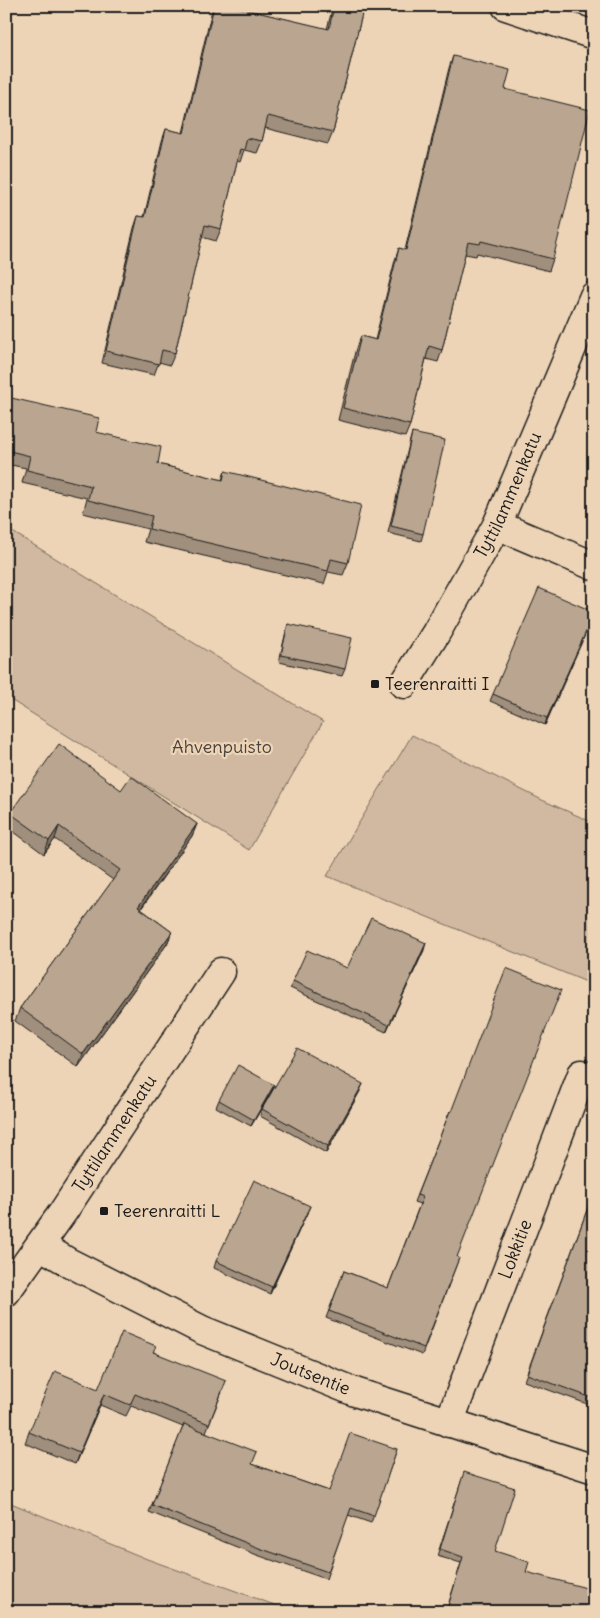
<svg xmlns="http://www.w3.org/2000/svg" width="600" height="1618" font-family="Delius,sans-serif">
<rect width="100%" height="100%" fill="#eed4b6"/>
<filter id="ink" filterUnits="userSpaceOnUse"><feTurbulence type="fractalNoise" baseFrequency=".02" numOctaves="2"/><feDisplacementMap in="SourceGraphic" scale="10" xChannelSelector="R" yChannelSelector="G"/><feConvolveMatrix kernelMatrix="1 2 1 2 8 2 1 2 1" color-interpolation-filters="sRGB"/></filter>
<g filter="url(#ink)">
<g fill="#d0b9a0" stroke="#766a5e">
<path d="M6,528L323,722L249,850L6,697Z"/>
<path d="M412,735L542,800L594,823V985L327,876Z"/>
<path d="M6,1501L147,1559L294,1612H6Z"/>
</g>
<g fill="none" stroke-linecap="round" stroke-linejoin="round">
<defs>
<g id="street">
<path d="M506,6L594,35"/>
<path d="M497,525L594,566"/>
<path id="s1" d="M404,684L436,633L497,525L594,296"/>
<path id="s2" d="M40,1245L68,1262L202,1330L355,1392L594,1469"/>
<path id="s3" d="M6,1292L63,1212L221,972"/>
<path id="s4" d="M449,1423L582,1074"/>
</g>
</defs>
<use href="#street" stroke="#1c1c1c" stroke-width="31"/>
<use href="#street" stroke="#eed4b6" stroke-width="28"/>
</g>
<g fill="#a08f7c" stroke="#1c1c1c">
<path d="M213,6H231L327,29L333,6H364L333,132L328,144L265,128L262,141L257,153L244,150L240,162L237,161L221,229L216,241L202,237L175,353L170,365L159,362L154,375L102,363L134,228L138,216L144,217L162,141L166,129L183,133L211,14Z"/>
<path d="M453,56L505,89L553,259L549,271L477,253L476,256L465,254L442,350L438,362L426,359L410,425L405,437L338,420L356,348L361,336L375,340L395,260L399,248L405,250L449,68Z"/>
<path d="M6,400L96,432L158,464L222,480L225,471L348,563L343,575L328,572L324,584L144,542L148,529L83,513L87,498L22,483L26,468L6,464Z"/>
<path d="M412,433L423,534L421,541L388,533L410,440Z"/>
<path d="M594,614L545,725L490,701L493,694Z"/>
<path d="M288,624L345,669L342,676L279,662L286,631Z"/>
<path d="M121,790L197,824L192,836L141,909L172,932L167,944L78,1067L15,1021L20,1008L113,880L55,839L44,854L6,826V822L10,813Z"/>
<path d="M424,950L386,1032L290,988L293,981Z"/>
<path d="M274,1085L272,1091L251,1126L216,1107L219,1100Z"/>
<path d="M360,1091L326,1153L260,1116L262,1109Z"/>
<path d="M450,1111L457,1257L459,1258L422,1355L326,1318L344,1271L388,1288L420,1204L414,1202Z"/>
<path d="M594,1191V1395L590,1405L524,1381Z"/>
<path d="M307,1213L270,1294L214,1268L216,1261Z"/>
<path d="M154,1352L222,1392L206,1432L252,1464L329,1491L397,1449L371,1523L348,1515L326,1579L257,1555L149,1512L183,1427L131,1406L126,1416L100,1405L75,1464L25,1443L29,1432L98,1389Z"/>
<path d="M462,1479L495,1551L526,1572L594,1612H446L461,1563L437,1556Z"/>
</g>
<g fill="#827465" stroke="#1c1c1c">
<path d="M594,614L592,619L545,725L547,718Z"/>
<path d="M197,824L192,836L133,919L138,907Z"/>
<path d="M59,826L55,839L44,854L49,841Z"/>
<path d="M172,932L167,944L78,1067L83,1054Z"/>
<path d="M426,943L424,950L386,1032L389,1025Z"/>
<path d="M363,1084L360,1091L326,1153L328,1146Z"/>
<path d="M274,1085L272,1091L251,1126L254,1120Z"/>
<path d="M310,1206L307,1213L270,1294L272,1287Z"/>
<path d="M104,1394L100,1405L75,1464L79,1453Z"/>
</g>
<g fill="#baa690" stroke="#1c1c1c">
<path d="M214,6H231L329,29L334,6H364L333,132L268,116L262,141L247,138L244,150L240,149L221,229L205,225L175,353L162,350L159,364L106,351L138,216L145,217L166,129L184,133Z"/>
<path d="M453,56L510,70L505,89L590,110L553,259L481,241L480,244L468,242L442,350L429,346L410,425L343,408L361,336L376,340L399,248L406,250Z"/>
<path d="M7,397L99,418L96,432L161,447L158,464L223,480L225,471L361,505L348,563L331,559L328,571L149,529L152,516L88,500L91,486L27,470L30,456L6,450V401Z"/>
<path d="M412,433L445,440L423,534L391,526Z"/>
<path d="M539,588L594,612V614L547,718L493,694Z"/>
<path d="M288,624L352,638L345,669L281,655Z"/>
<path d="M59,744L121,790L131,776L197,824L138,907L172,932L83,1054L20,1008L120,870L59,826L49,841L10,813Z"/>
<path d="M371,918L426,943L389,1025L293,981L307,950L347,968Z"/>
<path d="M506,968L561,990L457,1257L459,1258L424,1348L329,1311L344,1271L388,1288L423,1197L417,1195L450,1111L451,1112Z"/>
<path d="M297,1048L363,1084L328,1146L262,1109Z"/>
<path d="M238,1065L274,1085L254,1120L219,1100Z"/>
<path d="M254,1180L310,1206L272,1287L216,1261Z"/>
<path d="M594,1191V1395L592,1398L527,1374Z"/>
<path d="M122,1332L156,1346L153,1352L226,1381L209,1424L135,1394L130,1405L104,1394L79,1453L29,1432L55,1371L98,1389Z"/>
<path d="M184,1424L257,1452L252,1464L329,1491L350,1433L397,1449L374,1516L351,1508L328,1572L259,1548L152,1505Z"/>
<path d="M464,1472L515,1488L495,1551L529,1562L526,1572L594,1590V1612H452L447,1610L463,1557L440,1549Z"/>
</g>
</g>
<g fill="#1c1c1c" stroke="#eed4b6" stroke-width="2">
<rect x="370" y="679" width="10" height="10" rx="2.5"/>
<rect x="99" y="1206" width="10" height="10" rx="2.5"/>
</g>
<g text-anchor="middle" stroke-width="4.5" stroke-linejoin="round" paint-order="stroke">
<g font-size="18" fill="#1c1c1c" stroke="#eed4b6">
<text dy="6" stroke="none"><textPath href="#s1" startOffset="216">Tyttilammenkatu</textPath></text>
<text dy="6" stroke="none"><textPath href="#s3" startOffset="192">Tyttilammenkatu</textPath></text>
<text dy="6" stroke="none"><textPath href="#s4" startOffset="186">Lokkitie</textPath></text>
<text dy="6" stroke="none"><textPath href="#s2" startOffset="300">Joutsentie</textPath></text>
</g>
<g font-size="18" fill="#1c1c1c" stroke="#eed4b6" text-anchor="start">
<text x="385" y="690">Teerenraitti I</text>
<text x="114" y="1217">Teerenraitti L</text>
</g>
<g font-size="18" fill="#49433d" stroke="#eed4b6">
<text x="222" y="753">Ahvenpuisto</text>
</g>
</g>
<rect width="600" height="1618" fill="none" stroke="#eed4b6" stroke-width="25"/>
<rect x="12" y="12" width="575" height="1593" fill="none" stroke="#1c1c1c" stroke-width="2" filter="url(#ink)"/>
</svg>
